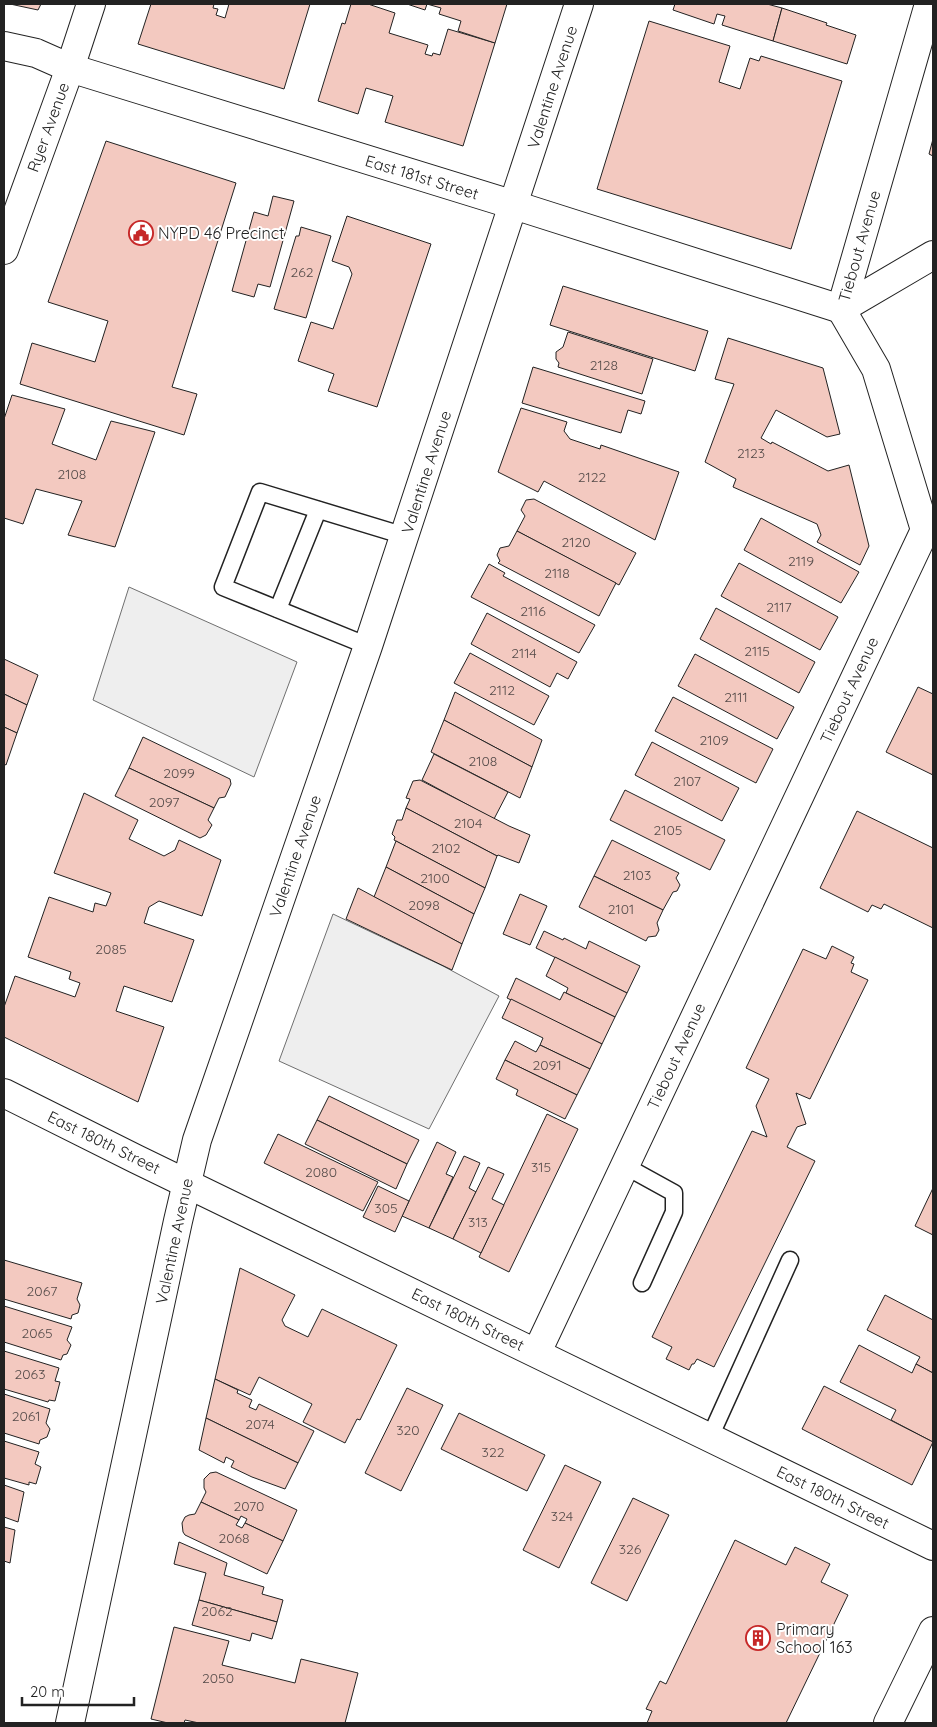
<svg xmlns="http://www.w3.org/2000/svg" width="937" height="1727" font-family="Quicksand,sans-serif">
<rect width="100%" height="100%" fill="#fff"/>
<g fill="#eee" stroke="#6f6f6f">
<path d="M129,587L297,662L254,777L93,700Z"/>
<path d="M333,914L443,966L499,996L429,1129L279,1061Z"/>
</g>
<g fill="#f3c9c0" stroke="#222">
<path d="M10,4H41L38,10Z"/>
<path d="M151,4H214L213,8L218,9L216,15L225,18L229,4H310L284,89L138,44Z"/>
<path d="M351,4H368L395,13L389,33L428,45L425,54L432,56L433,53L440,55L448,29L495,43L463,146L385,122L393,96L366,88L358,114L318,101L342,23L345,24Z"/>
<path d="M407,4H507L495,43L458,31L461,21L439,14L441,8L427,4L425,10Z"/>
<path d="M675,4H767L782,8L773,41L722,25L725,16L717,14L714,24L673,10Z"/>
<path d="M782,8L827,23L826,25L856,35L847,64L773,41Z"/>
<path d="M649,21L730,46L719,82L740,89L750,58L759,61L761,56L842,81L791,249L597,189Z"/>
<path d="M933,139V156L929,154Z"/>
<path d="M106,141L236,183L172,387L197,394L184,435L20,384L32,343L95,362L108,321L48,302Z"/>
<path d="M273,196L294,201L270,287L258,284L254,297L232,291L254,212L268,216Z"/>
<path d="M347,216L431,244L377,407L328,391L334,374L298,361L311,322L333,329L352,274L349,267L332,261Z"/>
<path d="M301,227L331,236L306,318L274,309L296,236H299Z"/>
<path d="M563,286L708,331L695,371L550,325Z"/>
<path d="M568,332L653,359L642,394L558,367L559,363L556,359V352L563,347Z"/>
<path d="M728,338L823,368L840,434L827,437L776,410L761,438L771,444L772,442L828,471L849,465L869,546L860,565L817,542L821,535L817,524L733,487L736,479L705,462L734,384L715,379Z"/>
<path d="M533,367L645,401L641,414L628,410L621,433L522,403Z"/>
<path d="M12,395L65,409L52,444L96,460L111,421L155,432L115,547L68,535L82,501L36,489L23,524L4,518V419Z"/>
<path d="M521,408L567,422L564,431L570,439L600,449L601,445L679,472L655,540L544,481L538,492L498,472Z"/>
<path d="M534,499L636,553L619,585L517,531L525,516L521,510L526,500Z"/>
<path d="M761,518L859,572L841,603L744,550Z"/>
<path d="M517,531L616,583L599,616L498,563L500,561L497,555L500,548L509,546Z"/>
<path d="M739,563L838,617L820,650L721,596Z"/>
<path d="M489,564L505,573L503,576L595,625L579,653L471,597Z"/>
<path d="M716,608L815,662L799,693L700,639Z"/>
<path d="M487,613L577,662L568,679L557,673L550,687L471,644Z"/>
<path d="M470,653L549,696L534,725L454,683Z"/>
<path d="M695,654L794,707L777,739L678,686Z"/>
<path d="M4,659L38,675L27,705L4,694Z"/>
<path d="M918,687L933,694V775L886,752Z"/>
<path d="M455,692L542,740L532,767L444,720Z"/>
<path d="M4,694L27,705L17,733L4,727Z"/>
<path d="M673,697L773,749L756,783L655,731Z"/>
<path d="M444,720L532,767L520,798L431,752Z"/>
<path d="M4,727L17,733L6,765L4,764Z"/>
<path d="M143,737L230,779L231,784L225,797L219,798L214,808L129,768Z"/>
<path d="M652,742L739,788L722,821L635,775Z"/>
<path d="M434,754L508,792L494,819L422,780Z"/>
<path d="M129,768L214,808L208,820L212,825L206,835L200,838L115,796Z"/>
<path d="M420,780L509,826L530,835L519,863L498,855L497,856L406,808L410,799L406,798L413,781Z"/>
<path d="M625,790L725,840L710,870L610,820Z"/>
<path d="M84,793L138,820L129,839L164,856L175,850L179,840L221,860L202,916L159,901L149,907L144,923L194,940L172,1002L124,986L116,1011L164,1027L138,1102L4,1037V1007L15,976L75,997L80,983L69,979L71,972L28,957L49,897L93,912L95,903L106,906L111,893L54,873Z"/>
<path d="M406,808L497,856L485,888L394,840L395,837L392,834L397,820H402Z"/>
<path d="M857,811L933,848V928L884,904L881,909L872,905L868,912L820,888Z"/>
<path d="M612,840L679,873L676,878L680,885L677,891L673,892L663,910L594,876Z"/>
<path d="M396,841L485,888L474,914L386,867Z"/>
<path d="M386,867L474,914L462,944L374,897Z"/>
<path d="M594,876L663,910L657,923L659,930L656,936L648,937L646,941L579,907Z"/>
<path d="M358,888L462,944L452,970L346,919Z"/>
<path d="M520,894L547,906L530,945L503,934Z"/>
<path d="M544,931L563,940L564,938L586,949L589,941L640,966L627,993L536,948Z"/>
<path d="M832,946L854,957L851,963L854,964L851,972L868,980L810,1099L796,1093L806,1124L797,1127L787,1147L815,1161L714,1367L697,1359L694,1364H692L689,1370L666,1359L672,1347L652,1337L752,1131L767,1137L756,1106L769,1079L746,1068L803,949L826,959Z"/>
<path d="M555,957L627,993L615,1017L566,993L568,988L546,976Z"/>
<path d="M516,978L560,1000L564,992L566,993L615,1017L602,1044L507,998Z"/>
<path d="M511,999L602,1044L590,1069L540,1045L543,1038L502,1018Z"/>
<path d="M515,1041L536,1052L540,1045L590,1069L577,1095L505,1060Z"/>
<path d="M505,1060L577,1095L565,1119L516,1095L518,1090L496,1079Z"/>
<path d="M329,1096L419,1140L407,1164L317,1120Z"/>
<path d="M547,1114L578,1129L509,1272L479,1257Z"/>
<path d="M317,1120L407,1164L396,1189L305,1144Z"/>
<path d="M278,1134L378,1182L363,1211L264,1163Z"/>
<path d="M437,1142L456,1152L446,1174L453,1177L429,1228L402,1216Z"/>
<path d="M464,1156L480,1163L469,1188L476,1192L453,1239L429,1228Z"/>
<path d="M488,1167L504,1174L492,1199L504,1205L481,1253L453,1239Z"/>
<path d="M378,1186L409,1201L395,1232L363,1217Z"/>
<path d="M933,1188V1235L915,1226Z"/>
<path d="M4,1260L82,1283L77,1299L80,1305L78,1313L72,1315L71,1319L4,1299Z"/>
<path d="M240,1268L295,1295L282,1320L285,1326L308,1337L322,1309L397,1345L360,1420L357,1419L345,1443L303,1422L312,1404L259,1377L250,1395L215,1379Z"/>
<path d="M885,1295L933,1320V1373L916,1364L920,1357L867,1330Z"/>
<path d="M4,1306L72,1327L67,1340L71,1345L67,1354L63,1355L61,1360L4,1342Z"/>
<path d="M859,1345L912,1373L916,1364L933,1373V1442L891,1420L896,1410L840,1382Z"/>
<path d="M4,1351L59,1368L55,1381L60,1382L55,1401L49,1400L48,1402L4,1389Z"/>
<path d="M215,1379L238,1390L237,1393L252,1400L249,1407L256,1410L259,1404L314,1431L298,1463L206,1418Z"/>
<path d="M824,1386L933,1442L912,1485L802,1429Z"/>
<path d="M407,1388L443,1405L401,1491L365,1473Z"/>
<path d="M4,1394L50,1409L46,1423L50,1429L47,1437L40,1440L39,1444L4,1433Z"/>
<path d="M459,1413L545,1455L527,1491L441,1449Z"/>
<path d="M206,1418L298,1463L285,1489L252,1477L231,1467L234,1461L226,1457L224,1463L199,1450Z"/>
<path d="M4,1441L39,1452L35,1464L41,1467L36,1484L29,1482V1485L4,1478Z"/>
<path d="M565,1465L601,1482L559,1568L523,1550Z"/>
<path d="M216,1472L297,1510L283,1541L245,1523L247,1519L241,1516L239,1520L201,1502L206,1492L204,1488V1479L210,1473Z"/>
<path d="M4,1485L24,1492L18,1522L4,1517Z"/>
<path d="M633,1498L669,1515L627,1601L591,1583Z"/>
<path d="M201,1502L239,1520L236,1525L242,1528L245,1523L283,1541L267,1574L185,1535L183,1532L182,1523L185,1517L189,1515L195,1514Z"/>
<path d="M4,1527L15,1530L10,1563L4,1561Z"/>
<path d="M735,1540L786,1565L795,1547L830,1564L821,1582L848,1595L786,1723H647L652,1711L646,1709L660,1681L666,1684Z"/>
<path d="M179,1542L227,1563L224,1575L264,1587L262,1594L283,1600L277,1622L199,1600L206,1573L174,1564Z"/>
<path d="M199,1600L277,1622L272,1639L252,1633L250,1641L192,1625Z"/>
<path d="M174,1627L229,1641L222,1665L295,1683L301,1659L358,1673L345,1723H199L185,1720L184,1723H168L151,1719Z"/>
</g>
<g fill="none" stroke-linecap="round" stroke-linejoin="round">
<defs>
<g id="service">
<path d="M278,609L318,510"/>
<path d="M368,646L223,587L260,492L405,536"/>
<path d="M625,1166L674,1193V1212L642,1283"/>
<path d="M710,1437L790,1260"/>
</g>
<g id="minor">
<path d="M4,46L36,53L70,68L514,205L841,309L933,255"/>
<path d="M4,250L70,68L91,4"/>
<path d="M4,1093L136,1159L933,1546"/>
<path d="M537,1352L925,530L876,369L841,309L929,4"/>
</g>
<path id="tertiary" d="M70,1723L178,1221L197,1140L368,646L579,4"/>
<path id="primary" d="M888,1723L933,1631"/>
</defs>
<use href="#service" stroke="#222" stroke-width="19"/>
<use href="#minor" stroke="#222" stroke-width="30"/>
<use href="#tertiary" stroke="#222" stroke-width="30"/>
<use href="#primary" stroke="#222" stroke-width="30"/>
<use href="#service" stroke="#fff" stroke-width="16"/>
<use href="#minor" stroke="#fff" stroke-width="28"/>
<use href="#tertiary" stroke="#fff" stroke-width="28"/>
<use href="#primary" stroke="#fff" stroke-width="28"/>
</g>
<defs>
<symbol id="civic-ring" viewBox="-11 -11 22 22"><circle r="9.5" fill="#fff" stroke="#c62828" stroke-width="1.5"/><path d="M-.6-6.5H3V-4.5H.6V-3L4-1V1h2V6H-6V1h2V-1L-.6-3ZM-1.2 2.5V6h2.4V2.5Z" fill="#c62828"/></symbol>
<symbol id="building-ring" viewBox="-11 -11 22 22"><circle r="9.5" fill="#fff" stroke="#c62828" stroke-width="1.5"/><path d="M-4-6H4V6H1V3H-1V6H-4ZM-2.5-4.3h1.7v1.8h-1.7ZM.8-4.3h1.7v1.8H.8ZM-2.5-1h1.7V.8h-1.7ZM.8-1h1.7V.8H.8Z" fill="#c62828"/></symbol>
</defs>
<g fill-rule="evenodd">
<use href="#civic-ring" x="127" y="219" width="28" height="28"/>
<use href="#building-ring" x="744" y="1624" width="28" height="28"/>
</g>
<g text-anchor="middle" stroke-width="4" stroke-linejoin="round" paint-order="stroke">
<g font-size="14" fill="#564c4a">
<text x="302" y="277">262</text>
<text x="604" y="370">2128</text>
<text x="751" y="458">2123</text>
<text x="72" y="479">2108</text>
<text x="592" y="482">2122</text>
<text x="576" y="547">2120</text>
<text x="801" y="566">2119</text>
<text x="557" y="578">2118</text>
<text x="779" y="612">2117</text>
<text x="533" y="616">2116</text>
<text x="757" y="656">2115</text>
<text x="524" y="658">2114</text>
<text x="502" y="695">2112</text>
<text x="736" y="702">2111</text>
<text x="714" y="745">2109</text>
<text x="483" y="766">2108</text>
<text x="179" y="778">2099</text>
<text x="687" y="786">2107</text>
<text x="164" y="807">2097</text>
<text x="468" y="828">2104</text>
<text x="668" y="835">2105</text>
<text x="446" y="853">2102</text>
<text x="637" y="880">2103</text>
<text x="435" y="883">2100</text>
<text x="424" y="910">2098</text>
<text x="621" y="914">2101</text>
<text x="111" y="954">2085</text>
<text x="547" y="1070">2091</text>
<text x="541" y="1172">315</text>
<text x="321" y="1177">2080</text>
<text x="386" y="1213">305</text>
<text x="478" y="1227">313</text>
<text x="42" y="1296">2067</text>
<text x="37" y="1338">2065</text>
<text x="30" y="1379">2063</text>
<text x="26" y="1421">2061</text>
<text x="260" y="1429">2074</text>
<text x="408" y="1435">320</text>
<text x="493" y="1457">322</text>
<text x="249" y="1511">2070</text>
<text x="562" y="1521">324</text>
<text x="234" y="1543">2068</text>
<text x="630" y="1554">326</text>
<text x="217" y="1616">2062</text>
<text x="218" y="1683">2050</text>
</g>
<g font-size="16" fill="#222" stroke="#fff">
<text transform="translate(552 87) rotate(-72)" y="6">Valentine Avenue</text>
<text transform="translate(48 127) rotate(-70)" y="6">Ryer Avenue</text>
<text transform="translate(422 177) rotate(17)" y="6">East 181st Street</text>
<text transform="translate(859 246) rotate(-74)" y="6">Tiebout Avenue</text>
<text transform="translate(426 472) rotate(-72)" y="6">Valentine Avenue</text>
<text transform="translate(849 690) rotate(-65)" y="6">Tiebout Avenue</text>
<text transform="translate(295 856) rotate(-71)" y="6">Valentine Avenue</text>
<text transform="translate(676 1056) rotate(-65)" y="6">Tiebout Avenue</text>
<text transform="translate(104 1142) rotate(26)" y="6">East 180th Street</text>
<text transform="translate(174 1241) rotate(-78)" y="6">Valentine Avenue</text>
<text transform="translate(468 1319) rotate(26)" y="6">East 180th Street</text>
<text transform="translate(833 1497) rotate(26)" y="6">East 180th Street</text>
</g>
<g font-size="16" fill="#222" stroke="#fff" text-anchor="start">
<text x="158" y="239">NYPD 46 Precinct</text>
<text x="776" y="1635">Primary<tspan x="776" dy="18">School 163</tspan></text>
</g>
</g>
<rect width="937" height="1727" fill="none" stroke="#222222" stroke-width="10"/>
<path d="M22 1697v8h112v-8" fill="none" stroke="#222222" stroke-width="2.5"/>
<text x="30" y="1697" font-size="15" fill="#222222" stroke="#ffffff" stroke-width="4" paint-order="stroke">20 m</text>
</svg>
